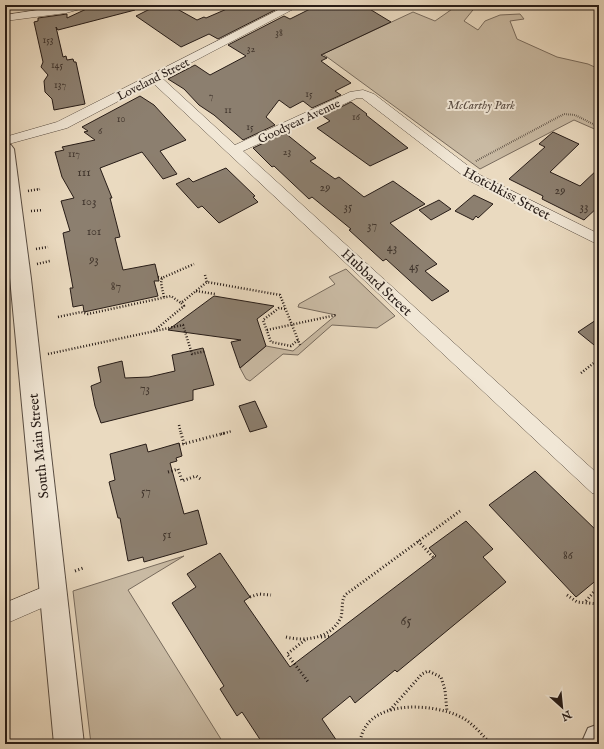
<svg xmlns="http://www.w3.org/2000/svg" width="604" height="749" font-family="'IM FELL English',serif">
<rect width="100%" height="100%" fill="#eadac0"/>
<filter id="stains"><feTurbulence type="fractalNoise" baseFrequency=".005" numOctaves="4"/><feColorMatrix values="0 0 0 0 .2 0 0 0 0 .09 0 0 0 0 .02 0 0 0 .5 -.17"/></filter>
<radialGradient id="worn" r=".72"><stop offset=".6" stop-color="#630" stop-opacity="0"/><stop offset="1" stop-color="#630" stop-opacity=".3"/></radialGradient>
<g fill="#c9baa3" stroke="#786b5d">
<path d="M458,5H477L464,21L478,30L485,21L500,15L520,14L524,19L510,21L517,39L557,57L588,64L599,69V131L574,120L480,169L323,54L413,12L435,21Z"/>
<path d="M346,269L395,316L377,328L332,325L298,355L283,354L250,381L246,379L240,368L266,346L293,351L336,315L298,307L299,304L335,284L329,277Z"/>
<path d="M184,556L128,590L224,744H91L73,591Z"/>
</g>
<g fill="#8c7f6f" stroke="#271c17">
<path d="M95,5H134L135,10L58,30L56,27L63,57L66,56L67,60L73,59L74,62H76L85,104L54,110L52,99L45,92L44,81L48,75L41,67L43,62L34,22L38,21V18L67,14V18Z"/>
<path d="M158,5H170L197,20L204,17L206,18L236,5H267L275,10L218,39L209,34L181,47L136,16Z"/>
<path d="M318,5H363L391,22L321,55L327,58L321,61L351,83L335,91L341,95L312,108L303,101L290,108L279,100L266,117L275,125L243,140L214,115L199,105L184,89L168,79L195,65L210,75L246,56L228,45L284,16L290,19Z"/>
<path d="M140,96L154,105L186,140L160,151L177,174L163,179L142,152L100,168L112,198H110L120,237L115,238L123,270L155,264L159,281H154L158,296L84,312L83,305L73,307L70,288H73L63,233L70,231L61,201L74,198L62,177L55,152L64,150L62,147L95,140L84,132L88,131L82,127Z"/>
<path d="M351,102L367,114L366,115L408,148L370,166L317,128L330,121L323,116Z"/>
<path d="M553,132L579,144L550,172L580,186L599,168V206L584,220L542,199L543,196L509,179L545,147L539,144Z"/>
<path d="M285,133L316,158L310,161L335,179L339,177L364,197L393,181L425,204L390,223L437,264L425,271L449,291L432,301L386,259L383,261L349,230L351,229L312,197L309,199L274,166L272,167L253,148Z"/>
<path d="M226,168L255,196L253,197L258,202L219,223L202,206L198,208L176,184L189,178L193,182Z"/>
<path d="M474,195L493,204L478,218L476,216L473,220L455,211Z"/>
<path d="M439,200L451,209L431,220L419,210Z"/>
<path d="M214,296L274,306L257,319L266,346L240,368L231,342L241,340L168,330Z"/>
<path d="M599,318V349L578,332Z"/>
<path d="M203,348L214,385L193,390V400L101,423L95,406L91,386L101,382L98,367L122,361L125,378L149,377L175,371L172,355Z"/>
<path d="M255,401L267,427L250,432L239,406Z"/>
<path d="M179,443L182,456L176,458L177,461L170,463L184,514L198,510L207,544L144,562L143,557L128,561L120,518H118L109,482L115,480L110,454L146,444L148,452Z"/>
<path d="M535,471L599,533V578L576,597L489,505Z"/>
<path d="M466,521L493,549L483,557L506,582L397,672L395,670L355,703L350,696L322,719L339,744H263L242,712L237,716L220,689L224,686L172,603L196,587L187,574L220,553L250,597L244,601L290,667L436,556L429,548Z"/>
</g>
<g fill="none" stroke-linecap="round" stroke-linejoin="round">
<defs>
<g id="minor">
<path d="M71,5H88L87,7L66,13L5,21V15Z"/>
<path d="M288,5H301L162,78L235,145L350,92L363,90L374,94L480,175L599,234V245L470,181L362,98H357L243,151L599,475V495L592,493L153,83L67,128L5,145V137L57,122Z"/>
<path d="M53,583L60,586L63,593L60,600L5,624V603Z"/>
</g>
<g id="tertiary">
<path d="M5,144L11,145L14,149L31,279L84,744H54L5,225Z"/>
<path d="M599,724V744H581L588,728Z"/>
</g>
</defs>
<use href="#minor" stroke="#584c41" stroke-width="1"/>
<use href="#tertiary" stroke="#584c41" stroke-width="2"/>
<g stroke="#271c17" stroke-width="2" stroke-dasharray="0.5 1.5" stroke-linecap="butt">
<path d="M476,161L564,114L575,115L599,127"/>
<path d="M37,190L40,189"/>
</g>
<g stroke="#271c17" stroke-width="2.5" stroke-dasharray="1 2" stroke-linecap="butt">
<path d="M28,191L40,189"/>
<path d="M31,211L43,210"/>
<path d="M36,249L48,247"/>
<path d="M37,264L50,261"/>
<path d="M205,275L207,282"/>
<path d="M158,277L162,278"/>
<path d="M196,291L215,294"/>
<path d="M164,297L161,283L162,278L194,264"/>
<path d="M285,309L279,308L263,320L271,342L291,346L298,340"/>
<path d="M58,317L81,312L88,314L171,296L181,303"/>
<path d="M267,330L336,315"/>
<path d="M154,331L184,306L181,303L207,282L280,295L300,345"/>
<path d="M48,354L183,325L192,354L206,351"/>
<path d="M581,373L599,359"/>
<path d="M179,425L181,434"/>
<path d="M221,434L232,431"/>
</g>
<g stroke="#271c17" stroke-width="3" stroke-dasharray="1 2.5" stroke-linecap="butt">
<path d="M181,433L184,444"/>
<path d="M179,445L225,433"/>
<path d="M168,472L178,469L182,481L196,476L202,480"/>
<path d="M418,541L434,558"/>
<path d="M75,571L83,568"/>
<path d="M567,595L577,602L599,604"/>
<path d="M250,597L259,594L271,595"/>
<path d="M586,601L599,586"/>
<path d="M286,637C306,642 332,638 341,617C343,610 341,602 345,595L460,511"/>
<path d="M321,637L331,636"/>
<path d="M305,640L287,654L309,683"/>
<path d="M390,710L422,674L428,671L441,677L445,690L447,712"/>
<path d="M360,744C363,699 431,702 461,717C473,723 482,735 491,744"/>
</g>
<use href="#minor" fill="#f1e7d6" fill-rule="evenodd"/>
<use href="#tertiary" fill="#f1e7d6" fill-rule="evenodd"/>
</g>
<g text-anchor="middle" stroke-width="4" stroke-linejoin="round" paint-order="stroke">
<g font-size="10" fill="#40352d">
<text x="279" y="36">38</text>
<text x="48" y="43">153</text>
<text x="251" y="52">32</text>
<text x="57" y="68">145</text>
<text x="60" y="88">137</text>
<text x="309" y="97">15</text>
<text x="211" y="99">7</text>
<text x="228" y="113">11</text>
<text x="356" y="120">16</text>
<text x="121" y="122">10</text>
<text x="250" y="130">15</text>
<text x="100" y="134">6</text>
<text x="287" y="155">23</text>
<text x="74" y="157">117</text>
</g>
<g font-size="12" fill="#271c17" stroke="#f1e7d6">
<text transform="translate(153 79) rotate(-27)" y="4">Loveland Street</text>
<text transform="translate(299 121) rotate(-25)" y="4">Goodyear Avenue</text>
</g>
<g font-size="12" font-style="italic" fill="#584b41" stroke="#f1e7d6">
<text x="481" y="109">McCarthy Park</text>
</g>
<g font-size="12" fill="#40352d">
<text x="84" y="176">111</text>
<text x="325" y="191">29</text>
<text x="560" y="194">29</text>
<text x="89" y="205">103</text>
<text x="348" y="210">35</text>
<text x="584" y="210">33</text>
<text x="372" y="229">37</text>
<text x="94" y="235">101</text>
<text x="392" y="251">43</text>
<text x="94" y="263">93</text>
<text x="414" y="270">45</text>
<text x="116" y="290">87</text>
<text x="145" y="392">73</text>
<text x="146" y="495">57</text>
<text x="167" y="538">51</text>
<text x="568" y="559">86</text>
</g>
<g font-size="14" fill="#271c17" stroke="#f1e7d6">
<text transform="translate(507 193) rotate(28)" y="5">Hotchkiss Street</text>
<text transform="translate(377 282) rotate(43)" y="5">Hubbard Street</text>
<text transform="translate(38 446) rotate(-96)" y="5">South Main Street</text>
</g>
<g font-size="14" fill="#40352d">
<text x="406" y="625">65</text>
</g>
</g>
<rect width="604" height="749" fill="none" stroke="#eadac0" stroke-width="20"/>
<rect x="6" y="6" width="592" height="737" fill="none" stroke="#271c17" stroke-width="2"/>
<rect x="10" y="10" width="584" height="729" fill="none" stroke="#271c17"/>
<g transform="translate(562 707) rotate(153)" stroke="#f1e7d6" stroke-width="3" paint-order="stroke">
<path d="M0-3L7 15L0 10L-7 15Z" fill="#271c17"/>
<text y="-6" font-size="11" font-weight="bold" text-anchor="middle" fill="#271c17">N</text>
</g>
<rect width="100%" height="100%" filter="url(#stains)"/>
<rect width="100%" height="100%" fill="url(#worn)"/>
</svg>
